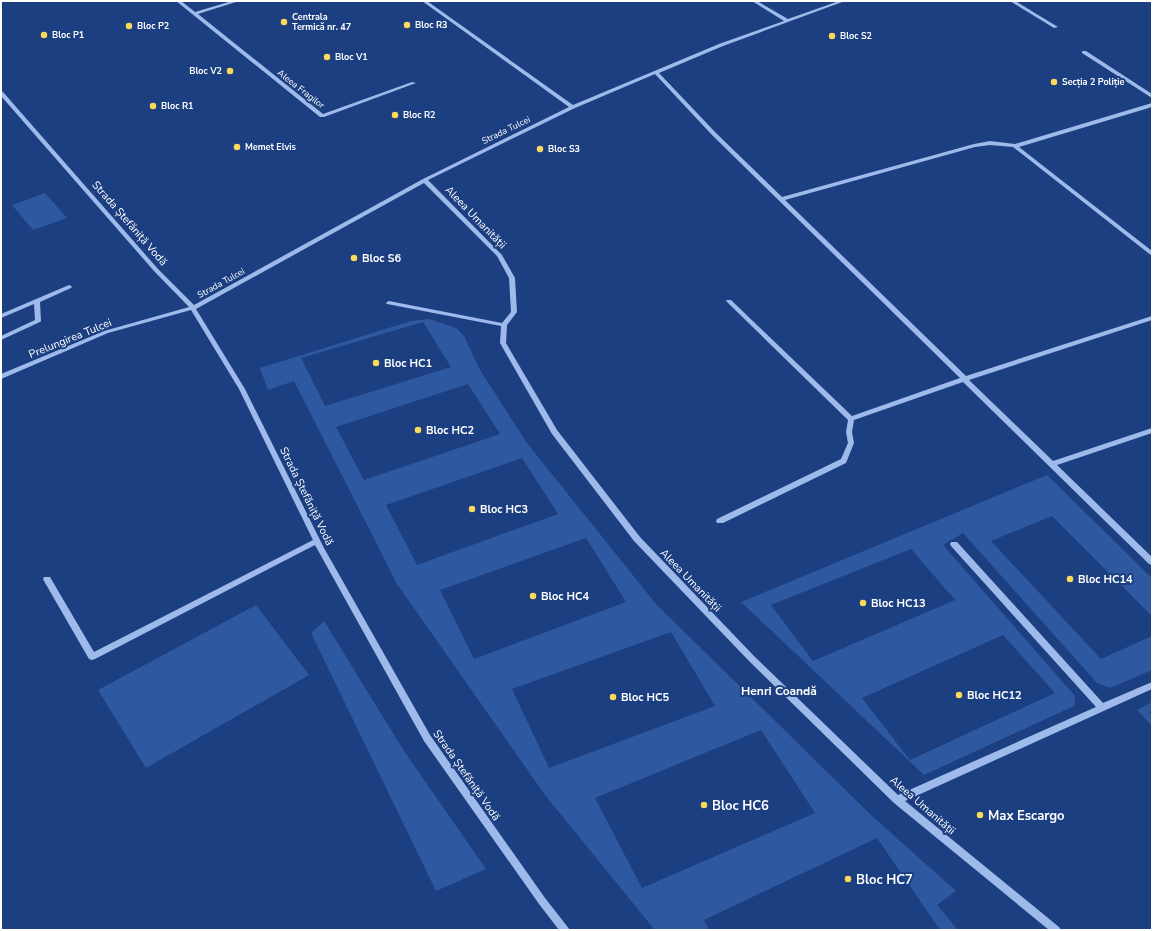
<svg xmlns="http://www.w3.org/2000/svg" width="1153" height="931" font-family="'Nunito Sans',sans-serif">
<rect width="100%" height="100%" fill="#1b3f80"/>
<g fill="#2e589f" fill-rule="evenodd">
<path d="M45,193L67,218L33,230L12,205Z"/>
<path d="M429,319L456,328L464,336L480,370L527,443L656,604L871,815L956,891L937,905L958,930H940L877,838L704,920L709,930H655L649,923L545,795L397,584L294,381L268,390L260,368L411,321ZM423,322L451,367L325,406L301,358ZM468,384L500,434L364,480L336,427ZM522,458L558,514L417,565L386,505ZM586,538L626,602L474,659L440,590ZM671,632L715,706L549,768L512,689ZM761,730L815,813L642,888L595,798Z"/>
<path d="M1047,475L1152,578V616L1052,516L991,541L1101,659L1152,636V670L1110,688L1097,683L963,533L943,545L1075,696L1074,706L924,775L741,602ZM911,549L955,600L813,661L771,605ZM1003,635L1055,693L910,760L862,698Z"/>
<path d="M256,605L309,675L146,768L98,690Z"/>
<path d="M324,621L404,751L486,869L436,891L311,633Z"/>
<path d="M1152,702V710L1149,712L1152,715V726L1137,710Z"/>
</g>
<g fill="none" stroke-linecap="round" stroke-linejoin="round">
<g fill="#9ebaea" fill-rule="evenodd">
<path d="M176,1H181L195,12L232,1H239L198,14L323,114L412,82L416,83L324,117H320Z"/>
<path d="M422,1H427L573,105L719,44L784,21L752,1H757L788,19L839,1H845L723,46L659,73L716,133L782,197L974,144L990,141L1015,144L1152,103V107L1019,147L1152,251V256L1013,147L990,145L975,147L785,200L966,376L1152,316V320L969,380L1053,461L1152,428V433L1057,465L1152,557V565L1149,564L963,382L854,420L852,432L854,443L846,463L723,523H717L716,521L717,519L841,459L848,443L846,432L848,420L727,302L726,301L727,300H731L852,416L960,378L712,135L655,74L575,108L428,180L502,255L515,278L517,312L507,325L506,343L557,430L640,537L754,656L898,795L1096,707L951,546L950,544L951,542H957L1103,703L1152,682V689L905,801L1059,927L1061,930H1049L894,803L748,660L634,541L552,434L500,343L501,326L387,304L386,303L387,302L389,301L502,323L511,312L509,278L497,256L424,183L196,309L245,389L324,548L430,735L545,898L570,930H559L539,904L424,741L315,545L95,659L92,660L89,659L44,581L43,579L44,577H50L94,652L313,540L239,389L191,310L108,333L1,379V374L104,331L189,307L154,271L1,96V91L3,92L158,269L194,305L423,179L569,107Z"/>
<path d="M1010,1H1015L1058,27L1054,28Z"/>
<path d="M1082,51H1086L1152,94V98L1082,53Z"/>
<path d="M69,285L71,286L72,287L71,288L40,302L41,321L40,322L1,340V336L35,320L34,304L1,318V314Z"/>
</g>
</g>
<g fill="#fbd95b" stroke="#1b3f80" stroke-width="1.5">
<circle cx="284" cy="22" r="4"/>
<circle cx="407" cy="25" r="4"/>
<circle cx="129" cy="26" r="4"/>
<circle cx="44" cy="35" r="4"/>
<circle cx="832" cy="36" r="4"/>
<circle cx="327" cy="57" r="4"/>
<circle cx="230" cy="71" r="4"/>
<circle cx="1054" cy="82" r="4"/>
<circle cx="153" cy="106" r="4"/>
<circle cx="395" cy="115" r="4"/>
<circle cx="237" cy="147" r="4"/>
<circle cx="540" cy="149" r="4"/>
<circle cx="354" cy="258" r="4"/>
<circle cx="376" cy="363" r="4"/>
<circle cx="418" cy="430" r="4"/>
<circle cx="472" cy="509" r="4"/>
<circle cx="1070" cy="579" r="4"/>
<circle cx="533" cy="596" r="4"/>
<circle cx="863" cy="603" r="4"/>
<circle cx="959" cy="695" r="4"/>
<circle cx="613" cy="697" r="4"/>
<circle cx="704" cy="805" r="4"/>
<circle cx="980" cy="815" r="4"/>
<circle cx="848" cy="879" r="4"/>
</g>
<g text-anchor="middle" stroke-width="4" stroke-linejoin="round" paint-order="stroke">
<g font-size="9" font-weight="bold" fill="#fff" stroke="#1b3f80" text-anchor="start">
<text x="292" y="20">Centrala<tspan x="292" dy="10">Termică nr. 47</tspan></text>
<text x="415" y="28">Bloc R3</text>
<text x="137" y="29">Bloc P2</text>
<text x="52" y="38">Bloc P1</text>
<text x="840" y="39">Bloc S2</text>
<text x="335" y="60">Bloc V1</text>
<text x="222" y="74" text-anchor="end">Bloc V2</text>
<text x="1062" y="85">Secția 2 Poliție</text>
<text x="161" y="109">Bloc R1</text>
<text x="403" y="118">Bloc R2</text>
<text x="245" y="150">Memet Elvis</text>
<text x="548" y="152">Bloc S3</text>
</g>
<g font-size="9" fill="#fff" stroke="#1b3f80">
<text transform="translate(301 89) rotate(38)" y="3">Aleea Fragilor</text>
<text transform="translate(506 130) rotate(-26)" y="3">Strada Tulcei</text>
<text transform="translate(221 283) rotate(-29)" y="3">Strada Tulcei</text>
</g>
<g font-size="11" fill="#fff" stroke="#1b3f80">
<text transform="translate(476 217) rotate(46)" y="4">Aleea Umanității</text>
<text transform="translate(130 223) rotate(49)" y="4">Strada Ștefăniță Vodă</text>
<text transform="translate(70 338) rotate(-22)" y="4">Prelungirea Tulcei</text>
<text transform="translate(307 496) rotate(64)" y="4">Strada Ștefăniță Vodă</text>
<text transform="translate(691 580) rotate(46)" y="4">Aleea Umanității</text>
<text transform="translate(467 775) rotate(55)" y="4">Strada Ștefăniță Vodă</text>
<text transform="translate(923 805) rotate(41)" y="4">Aleea Umanității</text>
</g>
<g font-size="11" font-weight="bold" fill="#fff" stroke="#1b3f80" text-anchor="start">
<text x="362" y="262">Bloc S6</text>
<text x="384" y="367">Bloc HC1</text>
<text x="426" y="434">Bloc HC2</text>
<text x="480" y="513">Bloc HC3</text>
<text x="1078" y="583">Bloc HC14</text>
<text x="541" y="600">Bloc HC4</text>
<text x="871" y="607">Bloc HC13</text>
<text x="967" y="699">Bloc HC12</text>
<text x="621" y="701">Bloc HC5</text>
</g>
<g font-size="12" font-weight="bold" fill="#fff" stroke="#1b3f80">
<text x="779" y="695">Henri Coandă</text>
</g>
<g font-size="13" font-weight="bold" fill="#fff" stroke="#1b3f80" text-anchor="start">
<text x="712" y="810">Bloc HC6</text>
<text x="988" y="820">Max Escargo</text>
<text x="856" y="884">Bloc HC7</text>
</g>
</g>
<rect width="1153" height="931" fill="none" stroke="#ffffff" stroke-width="4"/>
</svg>
